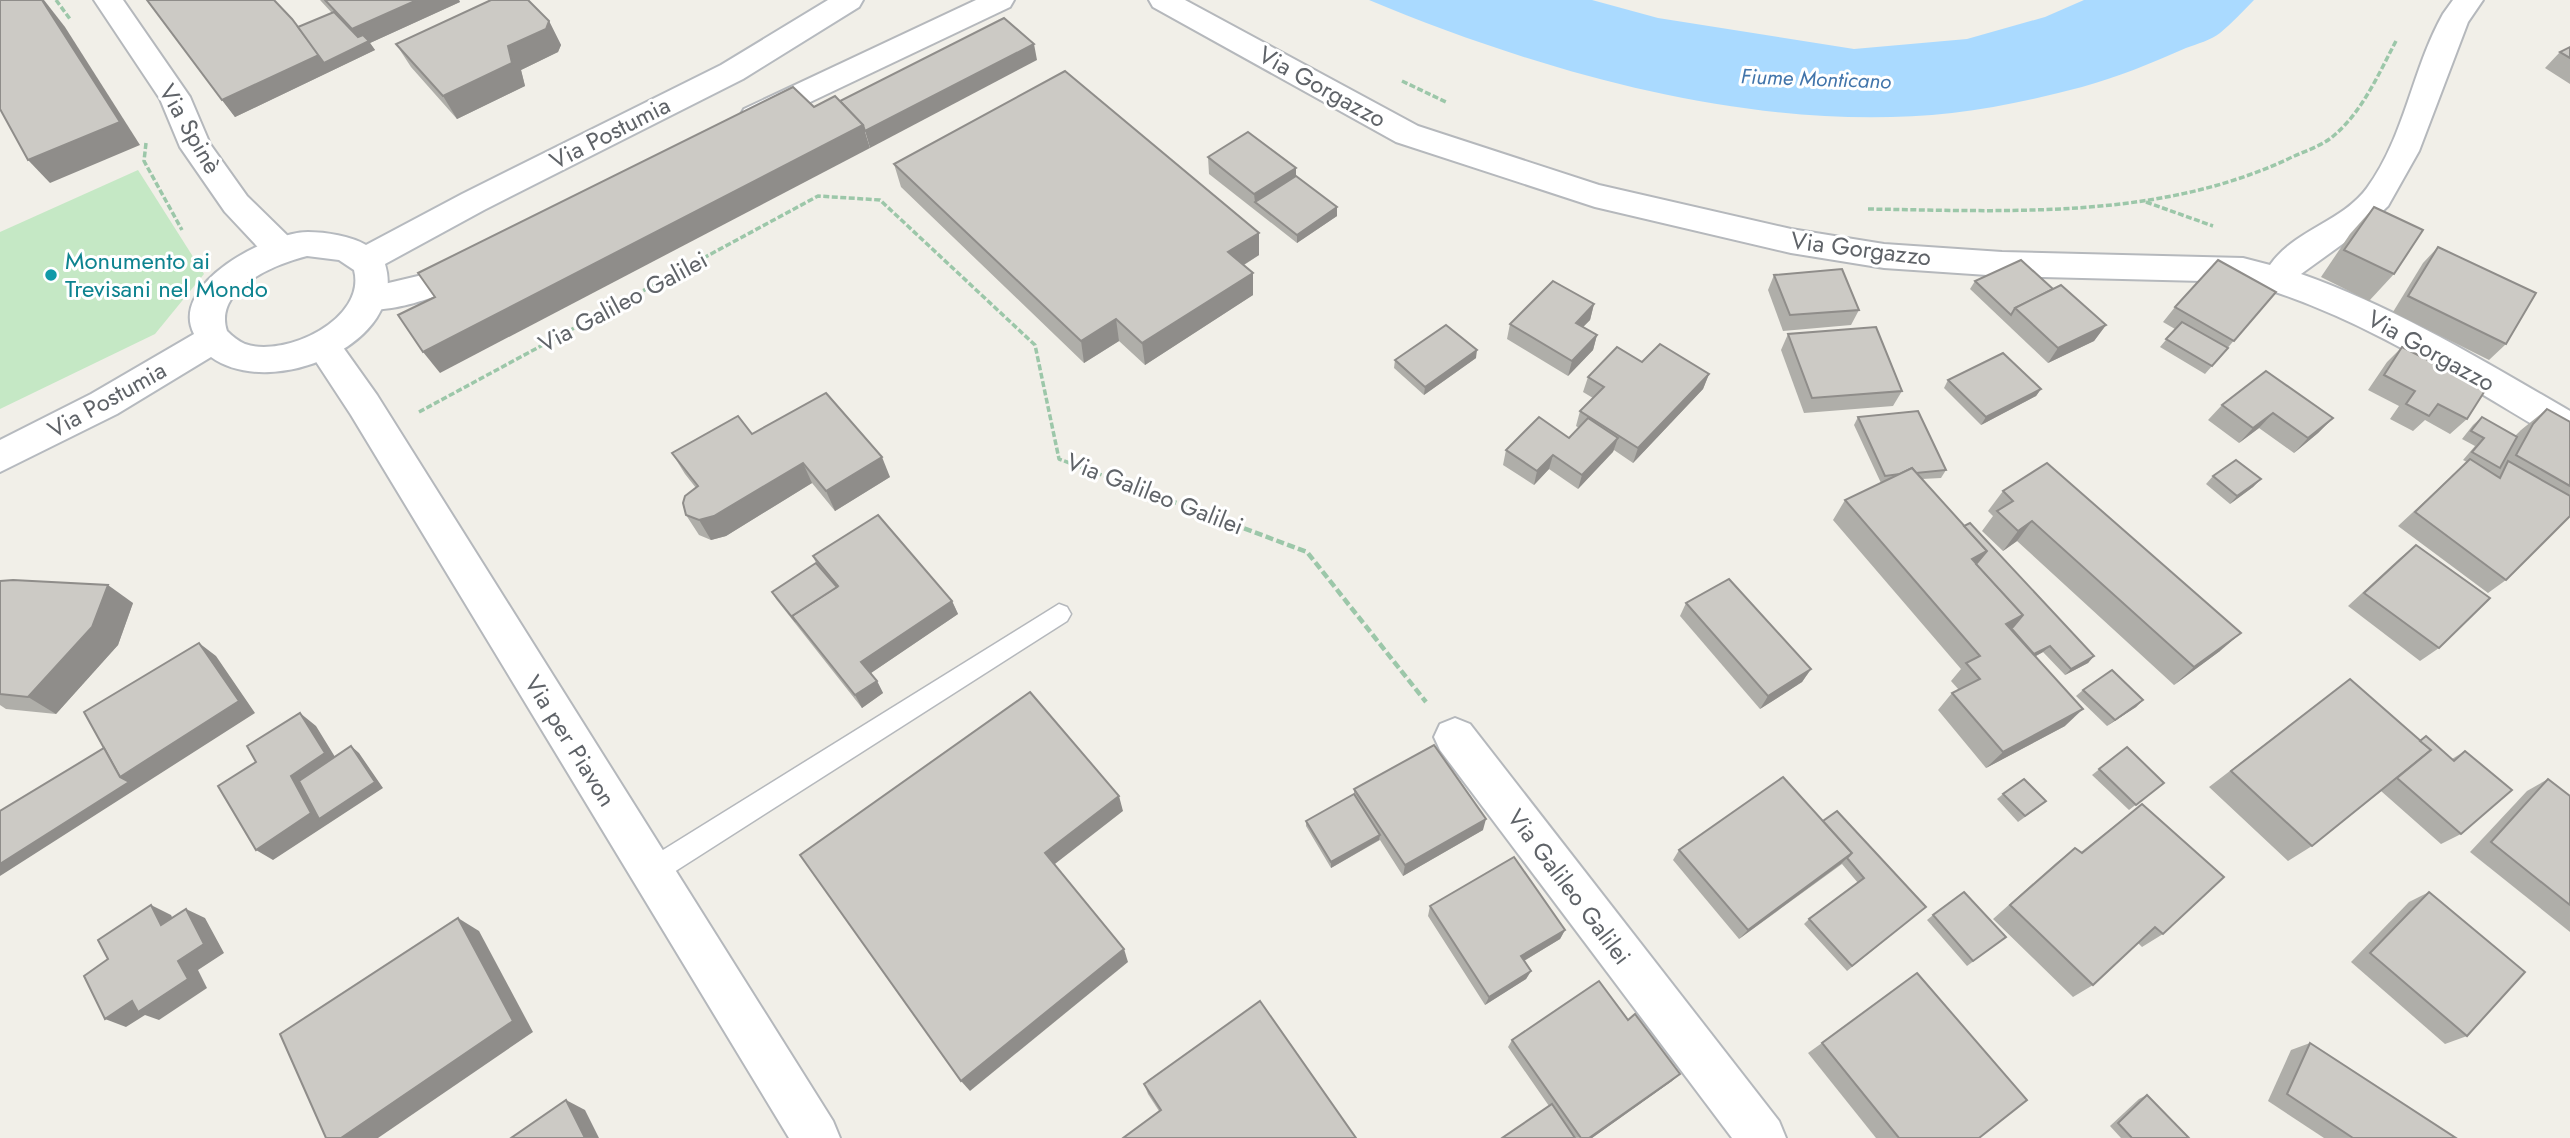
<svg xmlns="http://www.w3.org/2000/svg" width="2570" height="1138" font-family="Jost,sans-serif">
<rect width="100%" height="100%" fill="#f1efe8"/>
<path fill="#c5e8c5" d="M138,170L204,274L155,334L0,409V232Z"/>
<path fill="#aadaff" d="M1369,0H1592L1658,18L1854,49L1967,39L2045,17L2084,0H2254C2243,11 2232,23 2220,33C2211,40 2197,44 2186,48C2152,63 2118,77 2082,87C2040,98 1996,108 1952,113C1758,134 1547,74 1369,0Z"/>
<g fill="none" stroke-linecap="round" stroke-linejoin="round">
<defs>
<path id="service" d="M1059,604L1067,607L1071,614L1067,621L660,881L651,884L642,881L638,872L642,863Z"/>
<g id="minor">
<path d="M976,0H1014L1010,7L766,123L755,126L744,123L740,116L744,109Z"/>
<path d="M1149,0H1185L1418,126L1599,185L1791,229L1884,244L2002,252L2243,258L2270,265C2294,230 2342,222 2367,188C2405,136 2412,69 2443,14L2453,0H2483L2468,22L2419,151L2388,206L2366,227L2301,274C2397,308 2482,360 2570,411V443L2557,439C2456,379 2358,314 2243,282L2002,276L1884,268L1791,253L1595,207L1396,142L1153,7Z"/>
<path d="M475,249L487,252L492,261C476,288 388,317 359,308L354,299L359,290L418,276Z"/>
<path d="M1455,718L1470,724L1779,1121L1786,1138H1732L1440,750L1434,737L1440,724Z"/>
</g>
<g id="tertiary">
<path d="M94,0H123L190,97L210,144L247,196L293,241L298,250L293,259L281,262L269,259L225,212L180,147L160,99Z"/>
<path d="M323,332L335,336L377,395L833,1121L840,1138H789L351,415L311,354L306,345L311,336Z"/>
</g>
<path id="secondary" d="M828,0H863L859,7L743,79L484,210L385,264C409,343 272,401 211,357L117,414L0,472V440L91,394L194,334C168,284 269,232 308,232C326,232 351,236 366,245L462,194L721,65ZM307,256L339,260L354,270C367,319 285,358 245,344C238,341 232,336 227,331C213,289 275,264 307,256Z"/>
</defs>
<use href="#service" stroke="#b5b8bc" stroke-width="3"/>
<use href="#minor" stroke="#b5b8bc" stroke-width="4"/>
<use href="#tertiary" stroke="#b5b8bc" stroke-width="4"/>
<use href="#secondary" stroke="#b6babf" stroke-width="4"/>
<g stroke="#9cc7a9" stroke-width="3.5" stroke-dasharray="6 2.5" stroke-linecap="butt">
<path d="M56,0L70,19"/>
<path d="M1402,81L1448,103"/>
<path d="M146,143L144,161L182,230"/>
<path d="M2146,202L2213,226"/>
<path d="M1868,209C2009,211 2157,220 2288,159C2302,152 2319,147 2331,138C2362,113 2378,75 2396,41"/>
<path d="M419,412L818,196L880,200L1035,345L1059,459L1163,498"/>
</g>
<path stroke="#9cc7a9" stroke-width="4.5" stroke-dasharray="8 3.5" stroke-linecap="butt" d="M1158,496L1307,552L1426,702"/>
<use href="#service" fill="#fff" fill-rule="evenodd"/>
<use href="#minor" fill="#fff" fill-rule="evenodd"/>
<use href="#tertiary" fill="#fff" fill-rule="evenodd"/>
<use href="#secondary" fill="#fff" fill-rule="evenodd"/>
</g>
<g fill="#afaea9">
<path d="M320,0H459L460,2L370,43L375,50L235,117L222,100L298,27L332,13Z"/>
<path d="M549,21L561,45L558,52L521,70L525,86L457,119L411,67L396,44Z"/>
<path d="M2570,47V84L2545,68L2560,52Z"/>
<path d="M1208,157L1296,168V176L1337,216L1297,243L1209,174Z"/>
<path d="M894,164L1259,233V255L1244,265L1253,295L1145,365L1119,341L1084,363L901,187Z"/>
<path d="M2374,207L2394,274L2369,301L2321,277L2350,234Z"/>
<path d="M2438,247L2506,344L2489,360L2393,312L2423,263Z"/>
<path d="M1774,275L1859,310L1851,325L1783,331L1768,290Z"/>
<path d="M1975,281L2053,289L2106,325L2094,341L2048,363L1970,289Z"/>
<path d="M2276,292L2205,374L2160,347L2175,329L2163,322L2175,307Z"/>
<path d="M1594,304L1590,320L1583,327L1597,335L1593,350L1568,376L1507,339L1510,324Z"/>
<path d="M1788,334L1902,391L1893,406L1804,413L1781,350Z"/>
<path d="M2402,347L2467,419L2450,434L2425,420L2413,431L2390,419L2399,406L2368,390L2387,362Z"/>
<path d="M1476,358L1424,395L1394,368L1395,360Z"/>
<path d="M1642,362L1709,374L1703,389L1633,463L1614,450L1578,489L1549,469L1534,485L1503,465L1506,450L1569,438L1579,428L1576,426L1580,411L1593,398L1583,392L1588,377Z"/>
<path d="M1948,380L2041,389L2036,396L1981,425L1944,388Z"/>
<path d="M2222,405L2333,418L2318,433L2294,453L2259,428L2239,443L2208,420Z"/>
<path d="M2547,409L2570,422V516L2506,580L2488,593L2398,526L2467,462L2463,460L2475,446L2462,439L2473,425L2482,417L2515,436L2521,430Z"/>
<path d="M1858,417L1946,470L1941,478L1922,479L1964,526L2094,656L2088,663L2065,675L2043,652L2036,656L2065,726L1986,768L1938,710L1952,693L1959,690L1951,681L1961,669L1833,520L1845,500L1881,483L1854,425Z"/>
<path d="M752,434L890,477L835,511L812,483L726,536L711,540L699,535L686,515L696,488L685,474L672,453Z"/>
<path d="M2213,476L2261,479L2253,487L2230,504L2206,484Z"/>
<path d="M2003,491L2220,651L2174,685L2017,541L2003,551L1982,531L1993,516L1988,511Z"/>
<path d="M2416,545L2439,648L2420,661L2348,606L2399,559Z"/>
<path d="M813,556L952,601L958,614L871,673L877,681L883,693L862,708L776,599L772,592L816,563Z"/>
<path d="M0,581L133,603L118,645L56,714L6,709L0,705Z"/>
<path d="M1686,603L1811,669L1802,682L1760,709L1680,616Z"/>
<path d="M2350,679L2420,740L2426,736L2452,759L2465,751L2461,834L2441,844L2381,791L2312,846L2288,861L2209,787Z"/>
<path d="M2083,690L2143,700L2136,707L2107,726L2076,696Z"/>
<path d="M2127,747L2164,783L2129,810L2092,775Z"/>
<path d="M2548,779L2570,796V932L2470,852L2527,791Z"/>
<path d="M1354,789L1483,830L1403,876L1380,840L1331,868L1306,826V821L1354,794Z"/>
<path d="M2003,794L2039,807L2018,822L1997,799Z"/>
<path d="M2142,804L2163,934L2142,947L2138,943L2093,985L2073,997L1993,919L2056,863L2075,848L2081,852Z"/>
<path d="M1823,821L1926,907L1847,971L1804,924L1809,919L1858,883L1842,864L1739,939L1673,860L1679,850Z"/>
<path d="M2429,892L2467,1036L2445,1044L2351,962L2409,902Z"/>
<path d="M1430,906L1565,930L1560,939L1524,961L1531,971L1526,979L1485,1005L1428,916Z"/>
<path d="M1933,915L2006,937L1967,966L1927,920Z"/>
<path d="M1512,1040L1672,1081L1592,1138H1502L1549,1106L1508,1047Z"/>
<path d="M1822,1043L1979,1138H1876L1808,1053Z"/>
<path d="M2310,1043L2456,1138H2324L2268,1101L2291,1050Z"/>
<path d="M1144,1084L1356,1138L1159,1111L1148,1094Z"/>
<path d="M2147,1095L2189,1138H2121L2110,1126L2139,1099Z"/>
</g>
<g fill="#8f8d8a">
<path d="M42,0H44L65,27L140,145L50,183L28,160Z"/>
<path d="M417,0H459L460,2L370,43L375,50L235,117L222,100L319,55L362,45L352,29Z"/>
<path d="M549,21L561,45L558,52L521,70L525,86L457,119L443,96L508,46Z"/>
<path d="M1034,44L1037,60L870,148L865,131Z"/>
<path d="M863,125L870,148L440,373L423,352Z"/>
<path d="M1296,168V184L1255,202L1254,194Z"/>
<path d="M1337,207V216L1297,243V235Z"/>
<path d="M1259,233V255L1229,274L1228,252Z"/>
<path d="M1253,273V295L1145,365L1142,343Z"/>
<path d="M1594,304L1590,320L1572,338L1576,323Z"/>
<path d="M1116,319L1119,341L1084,363L1081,341Z"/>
<path d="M2106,325L2094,341L2048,363L2058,348Z"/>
<path d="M1597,335L1593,350L1568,376L1572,361Z"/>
<path d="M1477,350L1476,358L1424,395L1425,387Z"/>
<path d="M1709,374L1703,389L1633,463L1638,448Z"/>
<path d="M2041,389L2036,396L1981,425L1986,417Z"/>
<path d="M2273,413L2259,428L2239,443L2253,428Z"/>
<path d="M2333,418L2318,433L2294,453L2308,438Z"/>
<path d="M1618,438L1613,452L1578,489L1582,475Z"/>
<path d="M1553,455L1549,469L1534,485L1537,471Z"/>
<path d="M882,457L890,477L835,511L826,491Z"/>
<path d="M803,463L812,483L726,536L711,540L699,520Z"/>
<path d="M2261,479L2253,487L2230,504L2237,496Z"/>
<path d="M2032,521L2017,541L2003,551L2018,531Z"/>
<path d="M1987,551L1972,570V559Z"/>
<path d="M108,585L133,603L118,645L56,714L28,697Z"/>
<path d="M952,601L958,614L868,675L861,662Z"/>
<path d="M2023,615L2007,634L2006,624Z"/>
<path d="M2241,633L2220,651L2174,685L2194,667Z"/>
<path d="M199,643L216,656L255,713L0,876V864L120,777Z"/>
<path d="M2050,646L2043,652L2014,668L2020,661Z"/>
<path d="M2094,656L2088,663L2065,675L2071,669Z"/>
<path d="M1811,669L1802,682L1760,709L1768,696Z"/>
<path d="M877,681L883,693L862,708L855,695Z"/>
<path d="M2143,700L2136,707L2107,726L2115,720Z"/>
<path d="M2083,709L2065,726L1986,768L2003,752Z"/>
<path d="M300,713L316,726L340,765L351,746L359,753L383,788L273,860L256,850L291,776Z"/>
<path d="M1119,796L1123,811L1051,867L1045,853Z"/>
<path d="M1486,819L1483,830L1403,876L1405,865Z"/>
<path d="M1380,835L1379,840L1331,868V862Z"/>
<path d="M1852,853L1842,863L1739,939L1748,930Z"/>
<path d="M151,905L171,915L180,934L161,925Z"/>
<path d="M186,909L205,918L224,953L198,970L207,988L159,1020L145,1015L126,1027L105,1019L132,1001L178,961Z"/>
<path d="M458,918L479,931L533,1032L378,1138H341Z"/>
<path d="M1565,930L1560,939L1517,965L1521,956Z"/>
<path d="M1124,949L1128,962L970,1091L961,1081Z"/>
<path d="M1531,971L1526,979L1485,1005L1489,997Z"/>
<path d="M1680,1074L1672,1081L1592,1138H1589Z"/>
<path d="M566,1100L585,1110L599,1138H585Z"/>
</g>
<g fill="#cccac5" stroke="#8f8d8a" stroke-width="2">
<path d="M0,0H42L120,122L28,160L0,109Z"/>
<path d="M147,0H274L292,19L319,55L222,100Z"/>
<path d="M325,0H417L352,29Z"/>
<path d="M491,0H528L549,21L546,29L508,46L512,63L443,96L396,44Z"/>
<path d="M334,12L358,37L363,35L369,41L324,63L298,27Z"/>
<path d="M1004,18L1034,44L865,131L863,125L840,101Z"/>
<path d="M2570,47V58L2560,52Z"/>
<path d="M1065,71L1259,233L1228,252L1253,273L1142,343L1116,319L1081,341L894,164Z"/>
<path d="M793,87L814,107L835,96L863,125L423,352L398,315L435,297L418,273Z"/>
<path d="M1248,132L1296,168L1254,194L1208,157Z"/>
<path d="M1296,176L1337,207L1297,235L1255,202Z"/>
<path d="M2374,207L2423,230L2394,274L2344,250Z"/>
<path d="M2438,247L2536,293L2506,344L2408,296Z"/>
<path d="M2021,260L2053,289L2015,308L2011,315L1975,281Z"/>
<path d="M2218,260L2276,292L2234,341L2175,307Z"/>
<path d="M1842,269L1859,310L1790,315L1774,275Z"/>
<path d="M1553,281L1594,304L1576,323L1597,335L1572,361L1510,324Z"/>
<path d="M2061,285L2106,325L2058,348L2015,308Z"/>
<path d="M2182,322L2228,348L2212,366L2166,339Z"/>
<path d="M1446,325L1477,350L1425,387L1395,360Z"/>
<path d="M1876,327L1902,391L1812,398L1788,334Z"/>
<path d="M1660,344L1709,374L1638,448L1580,411L1604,387L1588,377L1617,347L1642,362Z"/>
<path d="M2402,347L2486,389L2467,419L2438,404L2429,416L2406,404L2415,391L2384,375Z"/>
<path d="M2003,353L2041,389L1986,417L1948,380Z"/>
<path d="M2266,371L2333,418L2308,438L2273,413L2253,428L2222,405Z"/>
<path d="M826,393L882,457L826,491L803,463L714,516L699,520L686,515L683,503L685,496L698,486L672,453L738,416L752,434Z"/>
<path d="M2547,409L2570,422V486L2516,455L2533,424Z"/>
<path d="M1918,411L1946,470L1916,473L1912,468L1900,474L1885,476L1858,417Z"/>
<path d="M1539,417L1569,438L1588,418L1618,438L1582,475L1553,455L1537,471L1506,450Z"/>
<path d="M2482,417L2517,437L2500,468L2472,452L2484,438L2471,431Z"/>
<path d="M2470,459L2500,478L2508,461L2570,496V516L2506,580L2415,512Z"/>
<path d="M2236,460L2261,479L2237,496L2213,476Z"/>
<path d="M2047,463L2241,633L2194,667L2032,521L2018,531L1997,511L2013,501L2003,491Z"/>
<path d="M1912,468L1987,551L1972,559L2023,615L2006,624L2083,709L2003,752L1952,693L1980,679L1966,663L1980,656L1845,500Z"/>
<path d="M878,515L952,601L861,662L877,681L855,695L792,616L838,586L813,556Z"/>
<path d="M1970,523L2094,656L2071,669L2050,646L2034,654L2011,628L2013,627L2023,615L1976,564L1987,551L1964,526Z"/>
<path d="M2416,545L2490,598L2439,648L2364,593Z"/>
<path d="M816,563L837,587L792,616L796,622L772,592Z"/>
<path d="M1729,579L1811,669L1768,696L1686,603Z"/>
<path d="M13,580L108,585L92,627L28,697L0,694V581Z"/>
<path d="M199,643L239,701L120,777L84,712Z"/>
<path d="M2112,670L2143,700L2115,720L2083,690Z"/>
<path d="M2350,679L2431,750L2312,846L2231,771Z"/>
<path d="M1030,692L1119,796L1045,853L1124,949L961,1081L800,855Z"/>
<path d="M300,713L325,753L291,776L311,813L256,850L218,786L256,762L247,746Z"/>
<path d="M2426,736L2454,761L2465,751L2512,790L2461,834L2397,778L2431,750L2420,741Z"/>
<path d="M1434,745L1486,819L1405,865L1354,789Z"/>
<path d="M351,746L375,782L319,819L299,781Z"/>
<path d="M2127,747L2164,783L2136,805L2099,769Z"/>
<path d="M104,748L120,777L129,782L0,864V811Z"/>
<path d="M1783,777L1852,853L1748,930L1679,850Z"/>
<path d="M2024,779L2046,801L2025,816L2003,794Z"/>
<path d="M2548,779L2570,796V905L2491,842Z"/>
<path d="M1354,794L1380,835L1331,862L1306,821Z"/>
<path d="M2142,804L2224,877L2163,934L2155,927L2093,985L2010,905L2075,848L2082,853Z"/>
<path d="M1837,811L1926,907L1852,966L1809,919L1864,878L1847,858L1852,853L1823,821Z"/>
<path d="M1514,857L1565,930L1521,956L1531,971L1489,997L1430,906Z"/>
<path d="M1964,892L2006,937L1973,961L1933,915Z"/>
<path d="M2429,892L2525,972L2467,1036L2370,953Z"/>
<path d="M151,905L161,925L186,909L204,944L178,961L188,979L138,1012L132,1001L105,1019L84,976L108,959L98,940Z"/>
<path d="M458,918L513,1021L341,1138H326L280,1034Z"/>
<path d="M1917,973L2027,1100L1979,1138H1899L1822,1043Z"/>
<path d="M1599,981L1628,1020L1635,1014L1680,1074L1589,1138H1581L1512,1040Z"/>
<path d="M1260,1001L1356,1138H1123L1161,1110L1144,1084Z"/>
<path d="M2310,1043L2456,1138H2353L2287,1094Z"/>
<path d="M2147,1095L2189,1138H2132L2118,1123Z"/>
<path d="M566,1100L585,1138H511Z"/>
<path d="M1552,1104L1575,1138H1502Z"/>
</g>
<circle fill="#0f9aa8" stroke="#fff" stroke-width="2.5" cx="51" cy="275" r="7"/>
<g text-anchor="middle" stroke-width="6" stroke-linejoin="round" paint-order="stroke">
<g font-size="21" font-style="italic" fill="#4174aa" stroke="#fff">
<text transform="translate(1816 79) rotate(2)" y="7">Fiume Monticano</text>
</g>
<g font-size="24" fill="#5f6368" stroke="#fff">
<text transform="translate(1322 87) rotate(29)" y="8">Via Gorgazzo</text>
<text transform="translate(190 129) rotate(60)" y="8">Via Spinè</text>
<text transform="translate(610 133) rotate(-27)" y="8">Via Postumia</text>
<text transform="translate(1861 249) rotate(7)" y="8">Via Gorgazzo</text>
<text transform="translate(623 302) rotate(-28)" y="8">Via Galileo Galilei</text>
<text transform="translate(2431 351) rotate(29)" y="8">Via Gorgazzo</text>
<text transform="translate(107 400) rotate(-29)" y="8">Via Postumia</text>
<text transform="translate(1155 494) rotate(21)" y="8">Via Galileo Galilei</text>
<text transform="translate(570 741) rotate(58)" y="8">Via per Piavon</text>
<text transform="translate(1569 887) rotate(53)" y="8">Via Galileo Galilei</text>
</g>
<g font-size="24" fill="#0d838f" stroke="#fff" text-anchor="start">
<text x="65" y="269">Monumento ai<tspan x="65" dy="28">Trevisani nel Mondo</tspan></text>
</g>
</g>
</svg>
